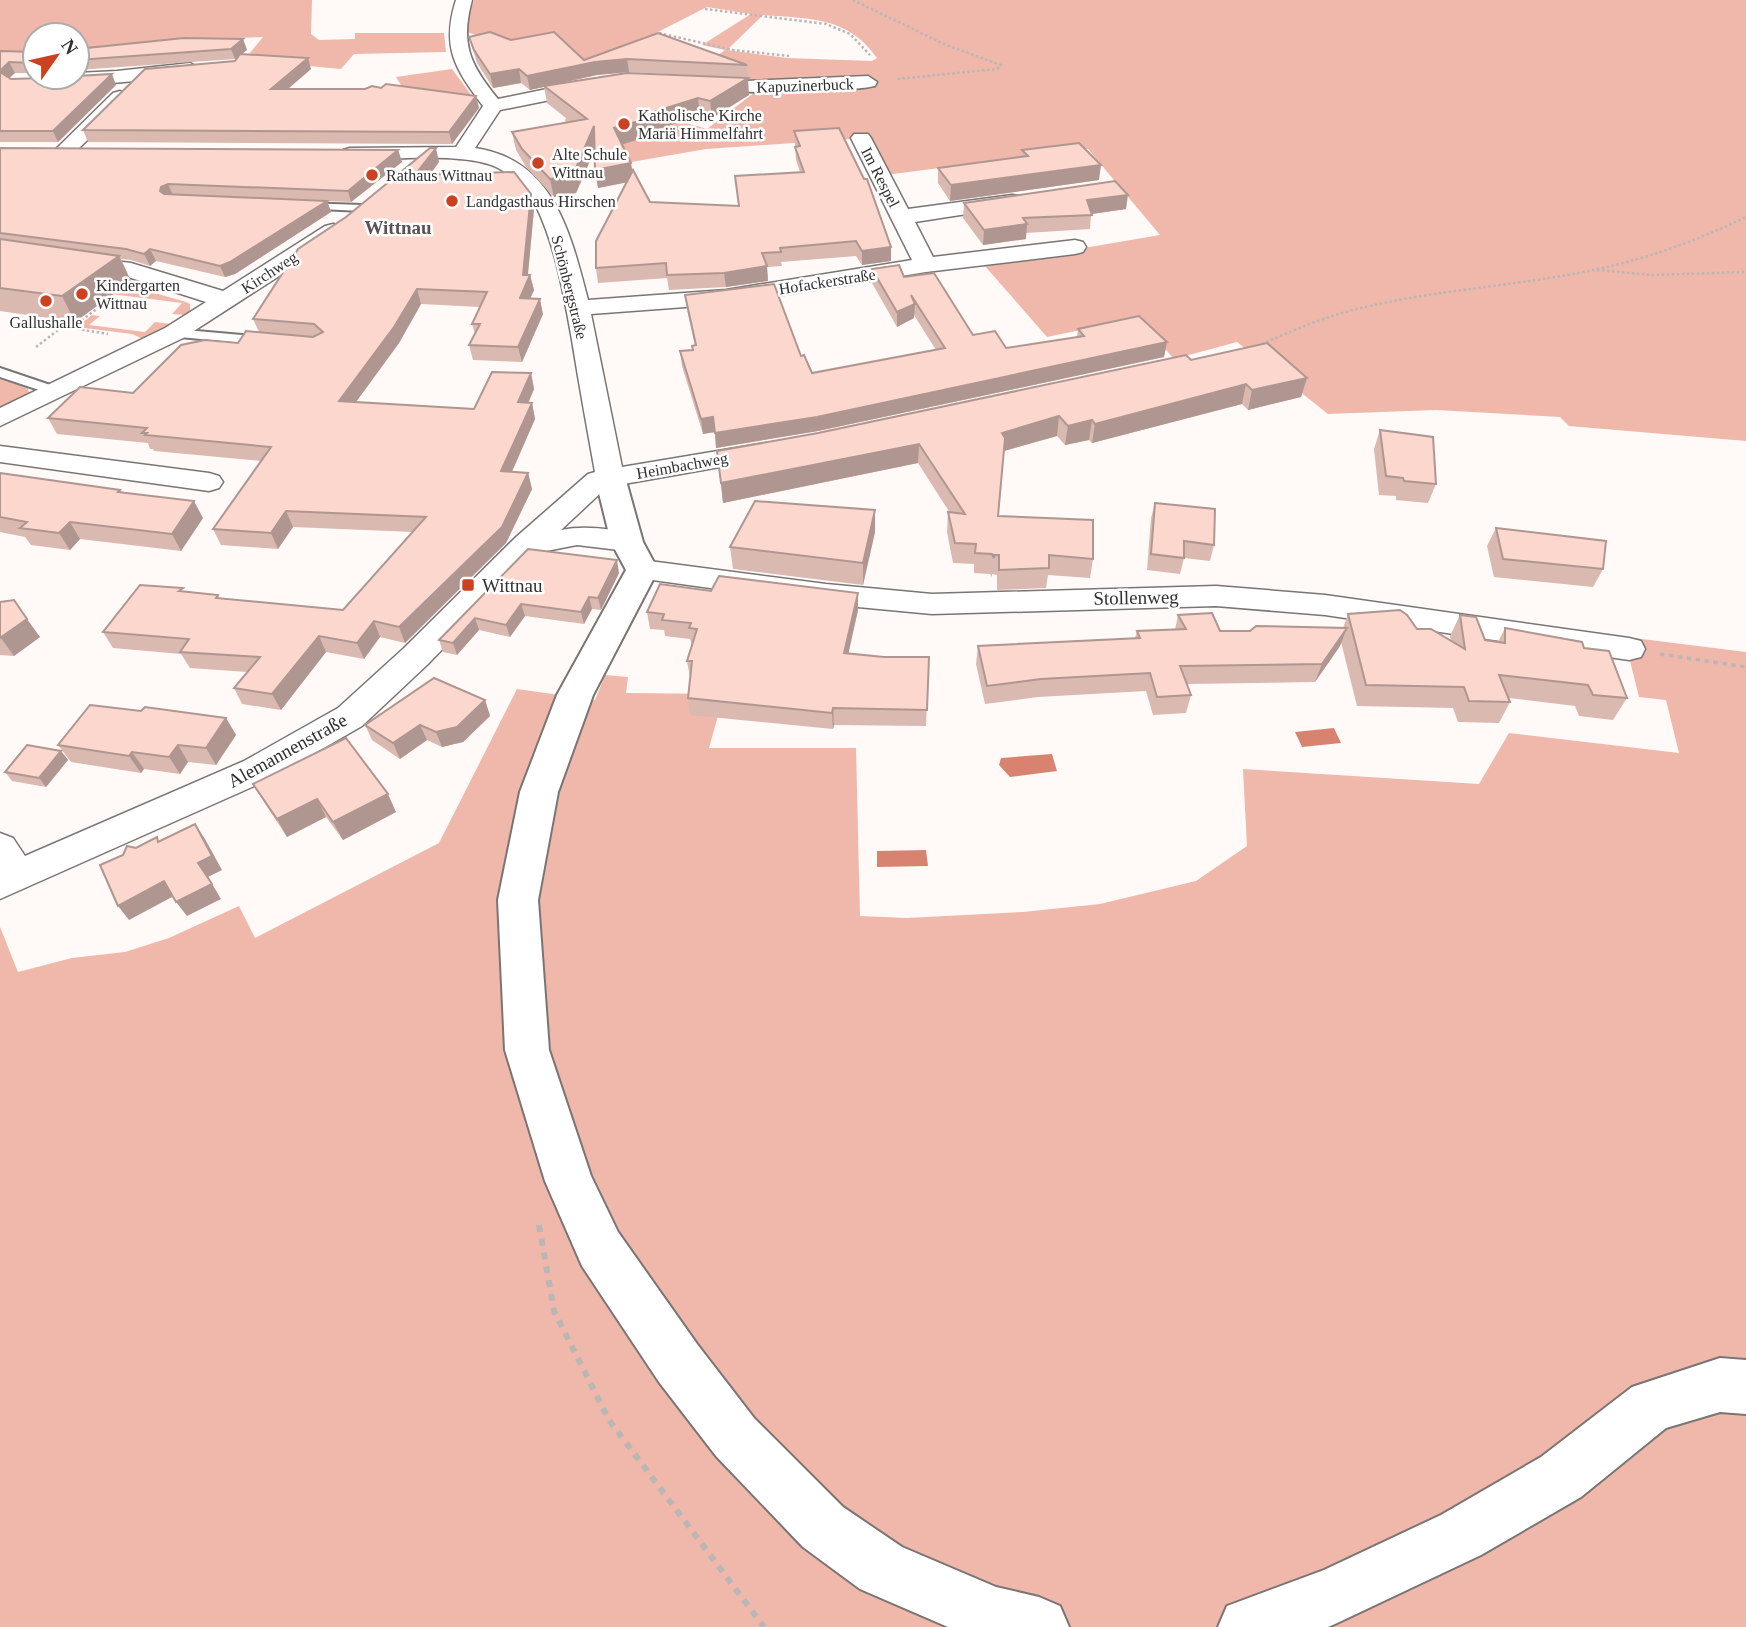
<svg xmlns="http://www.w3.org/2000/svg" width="1746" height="1627" font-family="'Times New Roman',serif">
<rect width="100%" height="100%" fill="#fff9f8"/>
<g fill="#f0b8aa" fill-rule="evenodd">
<path d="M0,0H312L311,34L319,40L355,39V33H444L446,52L354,54L341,69L277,63L241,64L263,37L196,40L77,55V35H35V59L0,63Z"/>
<path d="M474,0H1746V441L1569,426L1560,417L1436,410L1328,414L1237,342L1174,359L1138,318L1047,337L984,265L1160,235L1088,149L885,175L865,138L706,149L614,165L570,132L565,120L571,111L676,120L707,129L755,92L716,79L743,67L716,57L725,50L702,45L751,14L707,7L587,68L463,31ZM763,15C809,19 848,16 877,58L872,61L787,58L727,50Z"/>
<path d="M452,69L475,100L404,90L396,77Z"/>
<path d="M123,284L186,302L190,304V311L185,315L172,314L182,303L111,294Z"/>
<path d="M92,315L100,316L89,325L145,332L155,322L170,324L143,339L132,334L77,327Z"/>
<path d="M0,376L27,387L31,396L0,410Z"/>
<path d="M1634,638L1746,652V1627H0V927L18,972L72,958L125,952L169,938L239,906L255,938L439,843L517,689L595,700L605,675L628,677L626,693L724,694L709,748H856L860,916L907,918L1023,912L1100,904L1196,881L1247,846L1243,769L1479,784L1509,733L1679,753L1666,700L1639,697L1629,657Z"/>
</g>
<g fill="#d8836f">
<path d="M1334,728L1341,743L1302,747L1295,732Z"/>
<path d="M1052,754L1057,771L1010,777L999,765L1001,758Z"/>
<path d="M926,850L928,866L877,867V851Z"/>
</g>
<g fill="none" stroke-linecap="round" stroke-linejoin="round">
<defs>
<g id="lane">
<path d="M303,203L362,205L368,208L362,211L299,208V204Z"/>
<path d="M174,329L265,337L272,341L265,345L169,336V330Z"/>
<path d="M0,368L62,389L64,392L57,396L0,377Z"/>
</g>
<g id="street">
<path d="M456,0H472C460,44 470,65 498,99L595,79L604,85L595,91L500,110L475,148C554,159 571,235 588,300L726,290L912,260L851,138L854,134H868L871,138L908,209L1012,195L1020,196L1023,201L1020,206L1012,207L915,222L933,257L1075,240L1083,242L1086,247L1083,252L1075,254L926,272L726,304L591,314L622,467L766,443L776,445L780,451L776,457L607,487L561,530C585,525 613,529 638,535L642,542L638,549L627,551L577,545L536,553L428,664L362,726L270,779L0,899V833L13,838L25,856L244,761L338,708L404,648L515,538L588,474L595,472C587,428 579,384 572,340C564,296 556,247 536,206C528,191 510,173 494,166C459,152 389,160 350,160L343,158L340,154L343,150L350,148L456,147L483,106C455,69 441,47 456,0Z"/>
<path d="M190,63L199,68L196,72C176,77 65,92 55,79L77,77V73L117,71Z"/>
<path d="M868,76L877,82L875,86C852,92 700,97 689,84L698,78L746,81Z"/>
<path d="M120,91L130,97L127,101L71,156H57L54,152L57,148L113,93Z"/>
<path d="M333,224L341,226L344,231L341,236L183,338L0,426V408L165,328L206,302L128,277L0,260V246L131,263L223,291L325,226Z"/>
<path d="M0,446L209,473L219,476L223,482L219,488L209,491L0,462Z"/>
<path d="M642,560L826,584L932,594L1216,586L1325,595L1629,638L1641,641L1645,649L1641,657L1629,660L1325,615L1216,606L932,614L826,604L631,577L627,570L631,563Z"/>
</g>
<g id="secondary">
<path d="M610,468L621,471L625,477L643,542L658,570L593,695L558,792L538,900L549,1050L591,1176L618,1232L697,1344L754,1418L843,1507L902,1547L996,1587L1039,1597L1060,1606L1069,1627H948L860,1589L803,1547L716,1456L659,1382L582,1266L545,1181L505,1050L498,900L520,792L557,695L626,570L611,542L595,477L599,471Z"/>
<path d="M1720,1358L1746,1360V1414L1720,1412L1666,1428L1581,1497L1481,1555L1335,1624L1328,1627H1218L1227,1606L1324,1570L1441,1515L1541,1457L1632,1387Z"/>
</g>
</defs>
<use href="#lane" stroke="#797574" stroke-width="4"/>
<use href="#street" stroke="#797574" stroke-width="3"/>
<use href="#secondary" stroke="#797574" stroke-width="4"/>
<g stroke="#bab6b5" stroke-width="2.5" stroke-dasharray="2.5 2.5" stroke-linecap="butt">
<path d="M853,0L946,45L1001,65L997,69L897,79"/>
<path d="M705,9L826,24L850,34L870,55"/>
<path d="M659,33L733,50L789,56"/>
<path d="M1597,270L1652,275L1746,272"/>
<path d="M72,328L108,334"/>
<path d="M1257,346C1290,332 1323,317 1357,309C1440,288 1527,286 1611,266C1658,255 1702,238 1746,217"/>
<path d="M36,347L62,327L71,328L114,296"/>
</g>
<path stroke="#bab6b5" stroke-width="3.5" stroke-dasharray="4.5 4.5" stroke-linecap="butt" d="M1660,654L1746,667"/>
<path stroke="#bab6b5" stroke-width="6" stroke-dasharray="7 7" stroke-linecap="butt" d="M539,1225L554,1311L609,1420L764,1627"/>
<use href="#lane" fill="#fff" fill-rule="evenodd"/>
<use href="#street" fill="#fff" fill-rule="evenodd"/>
<use href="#secondary" fill="#fff" fill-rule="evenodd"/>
</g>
<g fill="#d9b9b0">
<path d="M658,33L747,65L748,78L629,72L597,75L559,83L749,95L712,118L700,116L655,130L653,135L622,144L633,171L650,202L738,206L800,172L796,160L794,131L891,247V261L862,265L856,256L781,262L782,266L767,267L768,281L726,287L669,290L667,278L598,283L596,268L627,182L598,188L595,170V150L576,193L554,197L526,167L516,150L512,132L571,122L547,103L544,87L530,90L521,83L493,88L477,63L469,37L511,40L584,60Z"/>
<path d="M243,39L247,50L242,54L311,69L288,89H365L381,88L476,96L479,108L452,144L88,142L83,130L235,61L238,56L235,59L77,70V49Z"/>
<path d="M0,51L35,52V73H15L9,78L11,79L116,85L58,142H0Z"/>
<path d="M0,148L398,150L402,162L351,202L327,201L331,212L235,274L225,277L156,261L150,266L131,260L121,259L131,281L75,322L0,311Z"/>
<path d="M1022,150L1099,180L950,201L938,183V168L1022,157Z"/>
<path d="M439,162L430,175L534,209L528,275H530L534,290L530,299L543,314L522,362L473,360L469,345L475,334L472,324L480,307L421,304L399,343L356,402L474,409L531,373L534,389L528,403H532L535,419L512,472L528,473L532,489L506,543L405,643L380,637L364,659L326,652L281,710L242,704L234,688L247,672L190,668L181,654L113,648L103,632L185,592L218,595L220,599L343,610L413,532L293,527L278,549L221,545L213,529L261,461L154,451L153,449H150L148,443L57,434L48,418L133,393L259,332L253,319Z"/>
<path d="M964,203L1126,209L1091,214L1090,229L1026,233V239L983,245L963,218Z"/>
<path d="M872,269L904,277L973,335L1006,348L1077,337L1078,329L1167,342L1164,357L818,431L716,448L715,432L703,434L682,366L680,351L692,350V346H695L687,310L685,295L801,356L812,373L936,350L914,315V318L897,327L872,283Z"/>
<path d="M1191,360L1307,378L1301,397L1248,410L1242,404L1092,443L1089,440L1065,445L1057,436L1004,451L998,516L1093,559L1090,578L1048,575L1046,588L997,590V575L992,574V577L990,574L974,573V564L953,563L947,532L948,512L950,513L918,463L723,503L717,451L818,433Z"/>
<path d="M1380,430L1436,484L1428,503L1396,500V496L1379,495L1374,449Z"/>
<path d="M0,473L120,490L122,493L203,518L181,551L80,539L70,550L31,545L25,537L0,532Z"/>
<path d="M1155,503L1214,545L1210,561L1184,558L1180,574L1147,570L1151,518Z"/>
<path d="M875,510V532L863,585L733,569L730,547Z"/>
<path d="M1496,528L1603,569L1593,587L1494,577L1487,546Z"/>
<path d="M528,549L619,573L601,610L592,609L584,624L525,616L510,637L479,630L457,655L443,652L439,640Z"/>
<path d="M711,591L858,593V610L848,653L884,657H929L926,726L834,725L833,729L690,715L688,698L690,677L687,661L692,645L690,639L665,636L664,630L650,629L647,612Z"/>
<path d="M0,602L40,637L14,656L0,655Z"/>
<path d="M1348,614L1417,629L1451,641L1450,636L1460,615L1485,640L1498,642L1505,628L1584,648L1627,698L1613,720L1579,716L1575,706L1509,698L1510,702L1499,723L1458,722L1453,708L1357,706L1341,642L1340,646L1315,682L1187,684L1191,695L1186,713L1153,715L1146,691L1038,697L985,704L976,664L978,646L1135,638L1137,631L1175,630L1178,615L1220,631H1250L1343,628Z"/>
<path d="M485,700L490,716L463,742L442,747L427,740L400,759L372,740L365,725Z"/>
<path d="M141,711L226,718L236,735L216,765L188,762L180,774L144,769L141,773L71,762L58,745Z"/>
<path d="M61,751L68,760L46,787L12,781L5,772Z"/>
<path d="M253,784L396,812L343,840L326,817L287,837L264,802Z"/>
</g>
<g fill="#b09690">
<path d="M243,39L247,50L235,59L231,49Z"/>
<path d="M308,58L311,69L275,100L271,89Z"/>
<path d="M627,59L629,72L597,75L530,90L527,76L595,62Z"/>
<path d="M9,62L15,73L5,82L0,71Z"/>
<path d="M519,69L521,83L493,88L490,74Z"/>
<path d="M112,74L116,85L58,142L53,131Z"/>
<path d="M748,78L749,95L712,118L710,101Z"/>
<path d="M476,96L479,108L452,144L449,132Z"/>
<path d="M698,98L700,116L655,130L653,135L617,146L614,128L653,112Z"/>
<path d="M594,126L597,144L576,193L554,197L550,179Z"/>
<path d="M436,148L439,162L419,190L415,175Z"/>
<path d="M398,150L402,162L351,202L348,191Z"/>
<path d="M631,163L634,181L598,188L595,170Z"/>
<path d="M1101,165L1099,180L950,201L951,185Z"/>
<path d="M168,184L173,195L165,203L160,191L161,187Z"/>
<path d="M531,194L534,209L527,283L530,275L534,290L523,314L520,298Z"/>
<path d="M1128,195L1126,209L1085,215L1087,200Z"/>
<path d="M327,201L331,212L235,274L225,277L220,266Z"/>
<path d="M1027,224L1026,239L983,245L984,230Z"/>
<path d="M891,247V261L862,265V251Z"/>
<path d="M150,249L156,261L150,266L144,254Z"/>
<path d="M119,256L131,281L75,322L62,296Z"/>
<path d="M767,266L768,281L726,287L724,273Z"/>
<path d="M417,289L421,304L399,343L345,417L339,401Z"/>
<path d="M540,299L543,314L522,362L518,347Z"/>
<path d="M915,304L914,318L897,327V312Z"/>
<path d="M1167,342L1164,357L818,431L716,448L715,433Z"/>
<path d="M531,373L534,389L522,418L518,402Z"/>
<path d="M1307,378L1301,397L1248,410L1252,390Z"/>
<path d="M1246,384L1242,404L1092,443L1095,424Z"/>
<path d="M532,403L535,419L505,487L501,471Z"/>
<path d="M1059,416L1057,436L1004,451L1002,433Z"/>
<path d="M713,417L715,432L703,434L701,419Z"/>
<path d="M1092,420L1089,440L1065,445L1068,426Z"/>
<path d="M919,444L918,463L723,503L721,483Z"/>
<path d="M528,473L532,489L506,543L405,643L399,627Z"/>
<path d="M194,501L203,518L181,551L172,534Z"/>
<path d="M875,510V532L863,585V563Z"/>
<path d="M286,511L293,527L278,549L271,533Z"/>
<path d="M70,522L80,539L70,550L59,533Z"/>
<path d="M617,560L619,573L601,610L598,598Z"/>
<path d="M858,593V610L845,669L844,653Z"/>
<path d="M589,597L592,609L584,624L581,612Z"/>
<path d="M521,604L525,616L510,637L506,625Z"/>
<path d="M475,618L479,630L457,655L453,643Z"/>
<path d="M27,619L40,637L14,656L1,638Z"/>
<path d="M374,621L380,637L364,659L357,643Z"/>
<path d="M1347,628L1340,646L1315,682L1322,664Z"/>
<path d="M319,636L326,652L281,710L272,694Z"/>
<path d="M485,700L490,716L463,742L442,747L436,732Z"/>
<path d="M833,708L834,725L833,729L832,713Z"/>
<path d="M226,718L236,735L216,765L206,748Z"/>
<path d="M420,725L427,740L400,759L393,743Z"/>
<path d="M178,745L188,762L180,774L169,757Z"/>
<path d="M61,751L68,760L46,787L39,778Z"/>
<path d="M132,752L144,769L141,773L129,756Z"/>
<path d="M388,794L396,812L343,840L333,822Z"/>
<path d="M317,799L326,817L287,837L277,819Z"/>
<path d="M195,824L205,839L222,870L208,877L221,899L187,916L176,902L198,863Z"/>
<path d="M164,881L174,896L129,920L118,906Z"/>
</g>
<g fill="#fcd7cd" stroke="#b09690" stroke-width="2">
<path d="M490,32L511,40L554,32L584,60L658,33L747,65L627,59L595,62L527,76L519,69L490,74L474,50L469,37Z"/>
<path d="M184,38L243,39L231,49L77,60V49Z"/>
<path d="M0,51L35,52V63L9,62L0,71Z"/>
<path d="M240,54L308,58L271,89H365L372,86L381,88L386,84L476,96L449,132L83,130L145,69L235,61Z"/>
<path d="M0,72L11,79L77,77V76L112,74L53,131H0Z"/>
<path d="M627,73L748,78L710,101L698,98L653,112L650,118L614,128L631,163L595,170L594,126L573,175L550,179L522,149L512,132L587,119L544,86Z"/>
<path d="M839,128L864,179H867L891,247L862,251L856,241L780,248L781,252L762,253L767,266L724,273L667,275L666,263L596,268V241L633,170L650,202L739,206L735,176L804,172L795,147L800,146L794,131Z"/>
<path d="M1079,143L1101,165L951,185L938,168L1028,156L1022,150Z"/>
<path d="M0,148L398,150L348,191L168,184L161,187L160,191L164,194L327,201L230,262L220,266L150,249L144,254L126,249L0,233Z"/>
<path d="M430,148H436L415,175L514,172L531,194L523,275H530L520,298L540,299L518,347L469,345L480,324H472L487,292L417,289L394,327L339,401L474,409L492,372L531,373L518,402L532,403L501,471L528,473L502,527L399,627L374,621L357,643L319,636L272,694L234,688L260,657L180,652L189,639L103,632L140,585L183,588L179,591L218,595L216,598L343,610L426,517L286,511L271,533L213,529L271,447L145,435L147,433H142L147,428L48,418L80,387L133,393L181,345L205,340L238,343L246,331L313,337L323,332L314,324L253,319L298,249L346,217Z"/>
<path d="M1115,181L1128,195L1087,200L1092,215L1023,218L1027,224L984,230L964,203Z"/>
<path d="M0,239L119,256L62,296L0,288Z"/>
<path d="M899,265L904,277L934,273L973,335L995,331L1006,348L1084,336L1078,329L1139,316L1167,342L817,417L715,433L713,417L701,419L680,351L693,350L692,346L696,345L685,295L774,284L801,356L804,355L812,373L945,348L911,295L915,304L897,312L872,269Z"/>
<path d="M1267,343L1307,378L1252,390L1246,384L1095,424L1092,420L1068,426L1059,416L1002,433L1005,438L998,516L1093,520V559L1049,555V568L999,570V555H994V558L992,554L975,553L976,544L955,543L948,512L965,514L919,444L721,483L717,451L818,433L1186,355L1191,360Z"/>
<path d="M1380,430L1433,437L1436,484L1404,481L1403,478L1386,476Z"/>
<path d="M0,473L120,490L118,492L194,501L172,534L70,522L59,533L20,528L27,522L0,517Z"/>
<path d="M755,501L875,510L863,563L730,547Z"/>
<path d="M1155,503L1215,509L1214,545L1184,541V558L1151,554Z"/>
<path d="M1496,528L1606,541L1603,569L1503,559Z"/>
<path d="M528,549L617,560L598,598L589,597L581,612L521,604L506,625L475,618L453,643L439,640Z"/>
<path d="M719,576L858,593L844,653L884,657H929L927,710L833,708L832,713L688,698L692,661H687L697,629L689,628L691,623L662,620L664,614L647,612L660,584L711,591Z"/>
<path d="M14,600L27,619L0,638V602Z"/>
<path d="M1400,610L1407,615L1417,629H1431L1465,649L1460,615L1476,617L1485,640L1505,643V628L1582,642L1584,648L1609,651L1627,698L1593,695L1588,685L1499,675L1510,702L1469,701L1464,687L1366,685L1348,614Z"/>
<path d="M1212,613L1220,631H1250L1256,626L1347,628L1322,664L1180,666L1191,695L1157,697L1150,673L1041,679L987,686L978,646L1140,638L1137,631L1186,629L1178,615Z"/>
<path d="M434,678L485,700L457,727L436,732L420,725L393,743L365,725Z"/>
<path d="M90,705L141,711L145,707L226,718L206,748L178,745L169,757L132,752L129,756L58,745Z"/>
<path d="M346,738L388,794L333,822L317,799L277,819L253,784Z"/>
<path d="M27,745L61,751L39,778L5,772Z"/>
<path d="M195,824L212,856L198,863L212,884L176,902L164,881L118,906L100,865L123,855L127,846L136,848L157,837L158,842Z"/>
</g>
<g fill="#cc4221" stroke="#fff" stroke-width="2.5">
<circle cx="624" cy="124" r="7"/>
<circle cx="538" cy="163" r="7"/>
<circle cx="372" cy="175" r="7"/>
<circle cx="452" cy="201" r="7"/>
<circle cx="82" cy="294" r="7"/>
<circle cx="46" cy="301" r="7"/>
<rect x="461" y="578" width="14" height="14" rx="3.5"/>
</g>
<g text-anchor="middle" stroke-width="5" stroke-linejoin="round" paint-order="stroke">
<g font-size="16" fill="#312f2f" stroke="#fff">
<text transform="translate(805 85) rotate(-2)" y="6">Kapuzinerbuck</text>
<text transform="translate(881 177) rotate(63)" y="6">Im Respel</text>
<text transform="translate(269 272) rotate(-33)" y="6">Kirchweg</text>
<text transform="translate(827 281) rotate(-9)" y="6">Hofackerstraße</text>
<text transform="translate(570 287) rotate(76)" y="6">Schönbergstraße</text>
<text transform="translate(682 465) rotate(-10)" y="6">Heimbachweg</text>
</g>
<g font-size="16" fill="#312f2f" stroke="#fff" text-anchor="start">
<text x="638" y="121">Katholische Kirche<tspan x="638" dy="18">Mariä Himmelfahrt</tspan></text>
<text x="552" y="160">Alte Schule<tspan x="552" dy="18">Wittnau</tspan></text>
<text x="386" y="181">Rathaus Wittnau</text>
<text x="466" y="207">Landgasthaus Hirschen</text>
<text x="96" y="291">Kindergarten<tspan x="96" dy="18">Wittnau</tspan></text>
<text x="46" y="328" text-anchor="middle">Gallushalle</text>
</g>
<g font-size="19" font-weight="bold" fill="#585352" stroke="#fff">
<text x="398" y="234">Wittnau</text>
</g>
<g font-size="19" fill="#312f2f" stroke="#fff" text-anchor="start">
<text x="482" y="592">Wittnau</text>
</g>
<g font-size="19" fill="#312f2f" stroke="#fff">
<text transform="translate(1136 597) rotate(-1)" y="7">Stollenweg</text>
<text transform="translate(287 750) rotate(-29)" y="7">Alemannenstraße</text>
</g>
</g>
<g transform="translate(56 56) rotate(56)"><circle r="33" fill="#ffffff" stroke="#adacac" stroke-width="2"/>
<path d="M0-5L12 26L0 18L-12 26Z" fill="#cc4221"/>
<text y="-10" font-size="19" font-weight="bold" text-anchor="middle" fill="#312f2f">N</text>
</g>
</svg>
